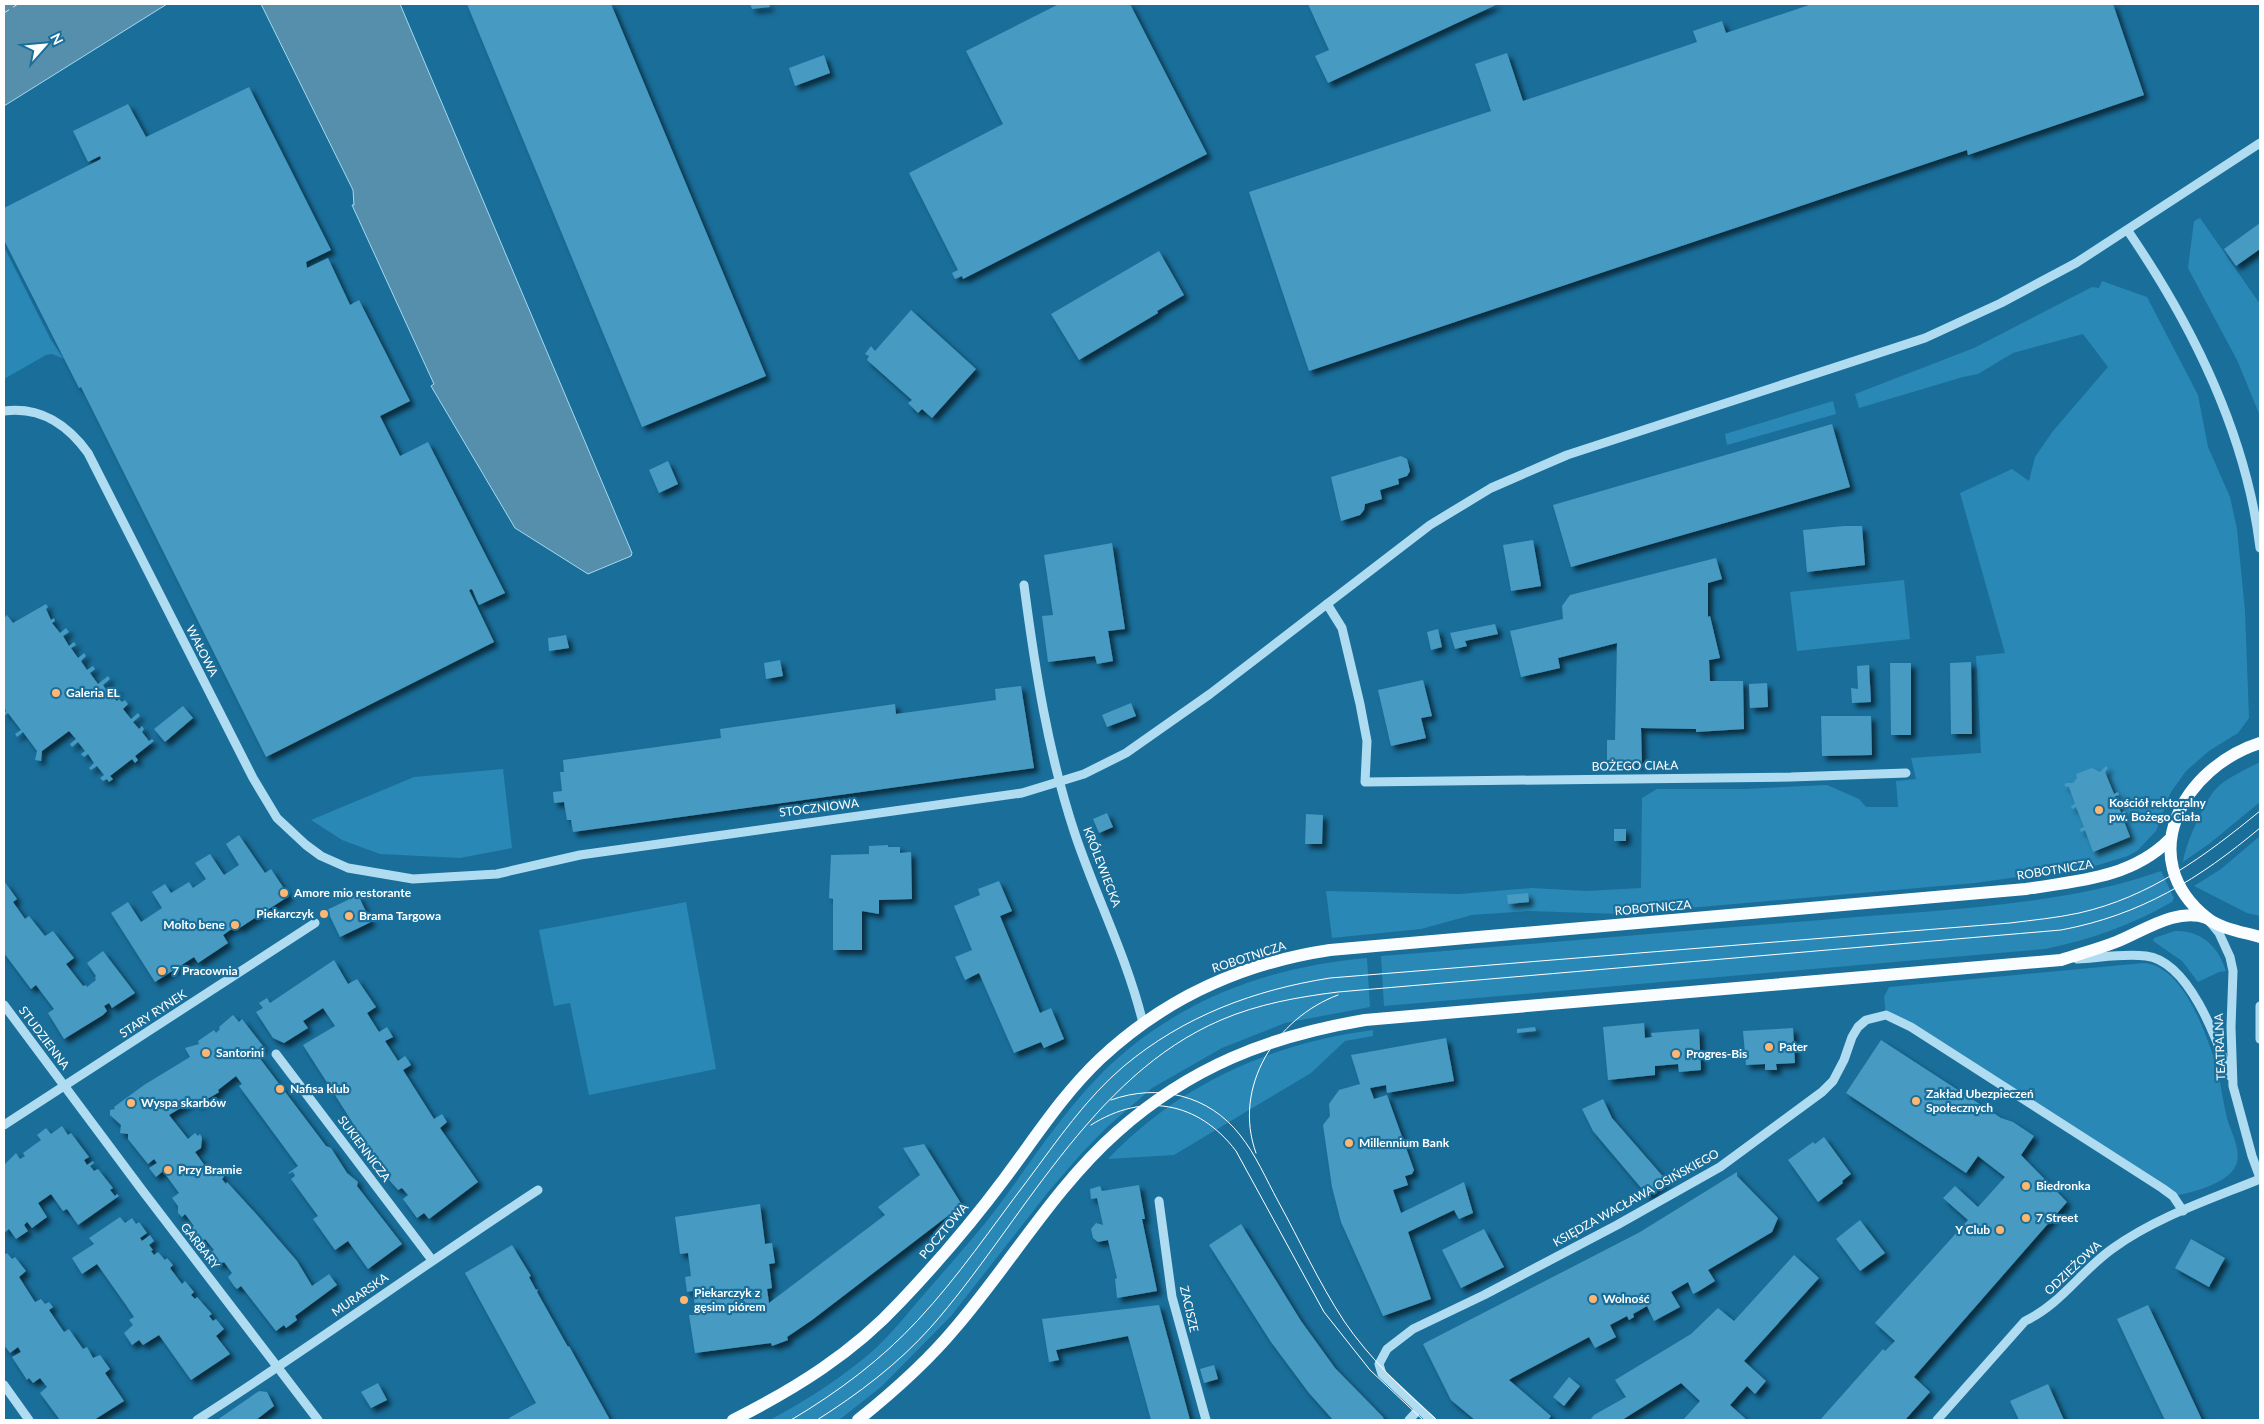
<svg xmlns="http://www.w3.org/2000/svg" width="2264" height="1424" font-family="Lato,sans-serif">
<defs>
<filter id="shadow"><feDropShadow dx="4.5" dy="4.5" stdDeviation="2.5" flood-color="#0009"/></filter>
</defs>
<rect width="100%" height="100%" fill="#196e9a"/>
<g fill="#2988b6">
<path d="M2200,218L2260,304V416L2238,362L2188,268L2194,221Z"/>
<path d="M4,247L51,340L64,359L52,354L46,355L4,379Z"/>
<path d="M2102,281L2147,297L2198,395L2208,447L2230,497L2237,529L2245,611L2249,718L2238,733L2209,751L2186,771L2171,792L2156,831L2138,850L2128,856L2095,866L1975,883L1620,914L1529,911L1472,915L1421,929L1332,938L1326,891L1459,894L1532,888L1586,891L1641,888L1642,798L1657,789H1744L1827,785L1859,799L1866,807H1898L1896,781L1916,779L1911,758L1981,753L1976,656L2005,653L1960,493L2012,469L2029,481L2035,457L2053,431L2108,367L2083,334L2013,353L1978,374L1963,377L1859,408L1855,394L1974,348L2092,287L2099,288Z"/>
<path d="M1833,401L1836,414L1727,445L1725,434Z"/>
<path d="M1904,580L1910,639L1797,651L1790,592Z"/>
<path d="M2260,762V802L2209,844L2183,862C2185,846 2203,804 2214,791C2225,778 2245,770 2260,762Z"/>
<path d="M503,769L512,848L460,858L380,854L342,840L311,820L414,777Z"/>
<path d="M2260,836V916L2247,913L2194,886L2221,869Z"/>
<path d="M2161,871L2174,898L2172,902C2132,925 2090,940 2045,949L1384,1006L1381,956C1532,944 1682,931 1833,919C1937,910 2063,906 2161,871Z"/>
<path d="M686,902L716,1069L589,1095L570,1003L554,1006L539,930Z"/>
<path d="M2175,931C2202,930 2219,948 2226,971L2219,972L2198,982L2182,961L2153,941L2154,938Z"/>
<path d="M1367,958L1370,1007L1285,1023L1222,1048L1152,1088L1106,1128L1080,1155L1049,1191L951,1316L881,1387L839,1420H770C807,1400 845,1376 877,1347C895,1330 910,1310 926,1292C950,1264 975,1237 997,1208C1037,1154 1074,1094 1126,1051C1196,993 1278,966 1367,958Z"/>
<path d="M2144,963C2181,966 2202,1024 2213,1055C2220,1075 2222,1098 2227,1118C2231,1133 2242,1150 2236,1165C2228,1184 2191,1193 2173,1196L1886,1015L1884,997L1889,987Z"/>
<path d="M1373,1030V1036L1345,1041L1311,1073L1174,1155L1108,1159C1179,1084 1272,1043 1373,1030Z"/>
</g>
<g fill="#568fac" stroke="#a3daf3">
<path d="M4,4H167L4,106Z"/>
<path d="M261,4H400L632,553L631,556L588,574L515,528L431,386L434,384L352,205H354L353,190Z"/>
</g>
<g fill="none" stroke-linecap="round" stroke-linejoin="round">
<path stroke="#cdecfa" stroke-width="1" stroke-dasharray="6 5" stroke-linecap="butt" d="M4,13L18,4"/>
</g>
<g fill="#469ac2" filter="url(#shadow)">
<path d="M467,4H611L766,376L642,427Z"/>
<path d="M750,4H769L770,7L752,9Z"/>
<path d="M1059,4H1130L1207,154L963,279L962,276L955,279L952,273L958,270L909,173L1003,124L966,51Z"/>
<path d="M1308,4H1498L1328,83L1315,56L1329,50Z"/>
<path d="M1812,4H2113L2144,95L1968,155L1967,150L1309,371L1249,192L1491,111L1475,64L1507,53L1523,101L1697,42L1693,31L1722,21L1726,33Z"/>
<path d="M824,55L830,73L795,86L789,68Z"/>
<path d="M249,87L331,250L306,262L307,268L328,258L350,305L359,300L410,401L380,416L400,456L428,442L505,593L479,605L472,589L469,590L494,642L266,757L81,387L79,388L4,240V208L101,159L100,156L88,162L73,131L128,104L146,137Z"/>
<path d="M2260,223V249L2236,266L2224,249Z"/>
<path d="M1159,251L1184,295L1157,311L1158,313L1079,360L1051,314Z"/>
<path d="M911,310L976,369L932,418L922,409L918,413L908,403L912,400L867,360L869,356L865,354L871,346L875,351Z"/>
<path d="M1832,424L1850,487L1571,567L1553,505Z"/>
<path d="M1401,456L1407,459L1410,471L1407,476L1398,479L1399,484L1380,490L1382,499L1365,504L1364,510L1360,515L1341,521L1331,477Z"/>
<path d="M668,461L678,484L659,493L649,470Z"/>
<path d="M1844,526H1862L1865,565L1807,572L1803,530Z"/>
<path d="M1533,540L1541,586L1511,591L1503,545Z"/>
<path d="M1112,543L1125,629L1108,631L1113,661L1097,664L1095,656L1048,662L1042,616L1053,615L1044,555Z"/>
<path d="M1716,558L1722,579L1708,583V617L1710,616L1720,658L1709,660L1710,681H1743L1744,729L1696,732V729L1641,728L1642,764H1607V740H1615L1617,643L1558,658L1560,668L1521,677L1510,631L1563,619L1562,606L1570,595Z"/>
<path d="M46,604L48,607L46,609L51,620L54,618L55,621L52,623L60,633L66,628L69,632L63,636L69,646L74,642L76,645L71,648L78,658L84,653L86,656L81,661L87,670L93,666L95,669L90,673L98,684L108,676L110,679L103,685L109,694L116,688L118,692L112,696L117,701L119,699L122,702L125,700L128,704L123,709L131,719L138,713L140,716L133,722L139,729L142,726L144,729L142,732L149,741L152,739L154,741L135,756L138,760L135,763L132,759L110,776L113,779L109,782L107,779L103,781L100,778L104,775L97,766L91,770L89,768L94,763L88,754L84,757L81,754L85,751L78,742L72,747L70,744L76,739L69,731L42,751L41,761L35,760L37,751L23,732L17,737L15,734L21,730L8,713L4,716L6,710L4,708V618L7,615L13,623Z"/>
<path d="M1495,624L1498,634L1465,641L1467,646L1455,649L1450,633Z"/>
<path d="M1438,629L1442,647L1431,650L1427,632Z"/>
<path d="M566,635L569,648L549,651L548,638Z"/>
<path d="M780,660L783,676L766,679L764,663Z"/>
<path d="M1971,662L1972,734H1951L1950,663Z"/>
<path d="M1890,663H1911V735H1891Z"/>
<path d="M1869,665L1871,702L1852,703L1851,688L1858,689L1857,666Z"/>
<path d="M1423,680L1432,716L1421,718L1426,738L1391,746L1378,690Z"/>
<path d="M1767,683L1768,707L1750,708L1749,684Z"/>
<path d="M1021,686L1034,768L573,832L571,820H567L564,802L554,803L553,792L562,791L560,772H564L563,760L721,738L720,729L895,704L896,714L996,700L995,689Z"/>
<path d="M1131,703L1136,716L1107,727L1102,715Z"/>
<path d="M183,706L193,718L165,742L154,729Z"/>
<path d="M1821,716H1871L1872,755L1822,756Z"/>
<path d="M2106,766L2108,768L2105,772L2114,794L2118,792L2119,795L2115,796L2121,813L2125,811L2126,814L2122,816L2130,837L2093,852L2085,830L2081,832L2080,829L2084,827L2076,807L2072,809L2071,806L2075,804L2069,787L2064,786L2066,783H2073L2077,778L2076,774L2092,768L2100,772Z"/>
<path d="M1107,813L1113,827L1099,833L1093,819Z"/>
<path d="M1306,814L1323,815L1322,844H1305Z"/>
<rect x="1614" y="829" width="12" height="12"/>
<path d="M239,835L265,873L271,869L289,896L238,929L236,926L223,935L228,943L198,963L194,957L155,982L111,913L128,902L141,922L162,908L152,892L165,884L171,893L189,882L193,888L206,879L195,863L210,854L224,875L239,865L226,844Z"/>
<path d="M888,845V847H900V853L911,852L912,899L879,900V914L862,911V950H833V899L829,898L831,855L869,854V846Z"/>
<path d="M4,881L17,899L13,902L25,919L29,916L45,936L53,931L74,958L66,964L83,986L86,985L87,987L96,980L95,978L96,976L87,963L103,951L135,993L112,1008L109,1003L104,1006L107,1011L103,1015L64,1039L48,1013L54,1009L36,985L31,989L4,953Z"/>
<path d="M999,881L1012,911L1000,916L1040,1013L1051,1008L1064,1039L1044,1048L1041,1042L1014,1053L979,973L965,980L955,957L972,950L954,906L980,895L978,889Z"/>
<path d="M1528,893L1529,902L1508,904L1507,895Z"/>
<path d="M358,895L371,922L340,937L327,910Z"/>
<path d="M334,960L348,984L357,979L376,1007L367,1013L379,1032L387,1027L393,1037L385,1041L398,1061L405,1056L408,1060L411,1065L403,1070L434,1119L442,1114L447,1122L440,1128L478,1182L429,1219L424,1213L417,1218L403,1199L408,1195L402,1188L398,1190L390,1181L303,1045L335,1026L323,1008L303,1021L308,1028L284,1043L273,1038L256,1012L263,1008L259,1003L267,998L270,1003Z"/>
<path d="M233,1015L239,1022L242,1019L263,1046L255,1052L326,1146L331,1148L347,1173L358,1182L357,1186L402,1244L368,1269L348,1241L335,1250L313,1219L318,1216L291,1179L295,1176L293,1172L287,1174L298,1166L239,1086L242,1084L236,1076L218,1090L219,1092L216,1094L197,1105L194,1100L169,1115L188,1139L195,1133L198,1136L200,1134L202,1138L201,1148L195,1152L208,1170L215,1166L224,1177L222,1179L226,1184L227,1182L258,1216L297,1261L312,1286L329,1274L337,1285L295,1316L297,1320L286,1328L284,1325L276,1331L241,1286L237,1289L234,1286L228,1277L232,1273L224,1262L219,1265L210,1253L214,1250L205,1239L201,1242L190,1229L194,1226L185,1214L182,1217L178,1213V1206L172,1198L179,1193L163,1171L156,1177L149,1168L157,1163L154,1159L148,1164L128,1139V1134L120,1133L121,1125L110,1115V1110L115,1109L114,1107L144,1085L190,1057L185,1048L199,1044L198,1041L214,1030L216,1033L220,1029L219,1027Z"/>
<path d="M1644,1023L1645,1038L1652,1037L1651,1033L1699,1029L1701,1070L1679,1072L1678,1064L1655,1066V1075L1608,1080L1603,1027Z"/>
<path d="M1535,1027L1536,1031L1517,1033V1029Z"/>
<path d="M1793,1028L1795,1063L1776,1064L1777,1070H1765V1064L1746,1065L1743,1031Z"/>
<path d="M1446,1038L1454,1081L1387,1093L1386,1085L1370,1088L1374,1099L1387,1095L1414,1170L1412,1174L1405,1176L1408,1185L1393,1190L1401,1213L1464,1182L1473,1213L1459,1219L1454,1210L1408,1232L1431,1299L1383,1316L1341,1222L1332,1187L1323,1125L1330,1116L1329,1104L1339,1090L1360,1084L1351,1055Z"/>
<path d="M1881,1040L2001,1118L2013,1122L2034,1136L2021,1155L2067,1202L1914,1377L1930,1392L1905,1420H1820L1883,1349L1885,1351L1895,1341L1875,1323L1968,1220L1943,1198L1955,1186L1978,1207L2005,1177L1978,1156L1966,1173L1846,1093Z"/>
<path d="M1603,1099L1612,1118L1666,1180L1648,1196L1593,1131L1582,1109Z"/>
<path d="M62,1126L68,1135L71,1133L89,1157L84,1160L87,1165L93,1161L94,1163L90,1166L94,1171L98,1169L113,1188L110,1190L115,1196L117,1194L119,1196L78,1225L67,1209L63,1211L51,1194L38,1203L47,1217L32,1228L24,1218L27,1222L24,1225L28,1231L16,1239L9,1229L4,1233V1165L16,1153L20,1159L25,1156L23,1153L41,1140L37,1135L46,1128L51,1134Z"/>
<path d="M1824,1137L1851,1174L1842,1181L1843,1183L1818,1202L1788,1160L1813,1142L1815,1144Z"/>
<path d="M924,1144L962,1205L812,1320L787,1337L788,1340L772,1346L771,1343L695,1353L689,1315H696L693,1291L687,1292L685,1277L691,1276L688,1253L680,1254L675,1217L760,1204L765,1244L772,1243L775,1263L769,1264L772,1288L767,1289L769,1303L885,1215L878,1207L920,1175L903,1148Z"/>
<path d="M1737,1172V1176L1778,1218L1772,1232L1708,1270L1715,1281L1699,1291L1693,1294L1688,1282L1671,1292L1680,1307L1654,1321L1647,1306L1633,1314L1634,1317L1629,1320L1627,1316L1610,1325L1616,1337L1595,1348L1589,1337L1512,1378L1509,1380L1551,1416L1548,1420H1475L1451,1400L1423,1344L1640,1232Z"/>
<path d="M1139,1185L1145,1219H1142L1157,1291L1117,1298L1115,1279L1117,1278L1108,1240L1098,1242L1093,1238L1091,1229L1096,1223L1103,1225L1097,1198L1091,1199L1090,1189L1100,1186L1102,1191Z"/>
<path d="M120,1217L125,1223L132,1218L136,1224L139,1222L147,1233L140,1238L142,1241L150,1235L154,1241L149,1245L153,1250L151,1251L154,1255L158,1252L165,1260L167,1258L173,1265L170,1268L182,1284L185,1281L194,1292L191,1295L195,1299L197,1297L212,1314L209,1316L213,1321L216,1319L224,1329L216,1336L230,1354L191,1380L159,1335L143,1345L139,1340L132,1345L124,1333L133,1325L129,1320L134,1317L126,1305L97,1264L82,1274L72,1258L94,1244L89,1238Z"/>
<path d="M1860,1220L1885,1253L1860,1271L1836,1239Z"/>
<path d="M1241,1224L1301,1321L1335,1368L1383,1417L1384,1420H1333L1309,1393L1271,1342L1209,1245Z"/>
<path d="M1484,1229L1504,1267L1461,1288L1442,1250Z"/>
<path d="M2191,1239L2225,1258L2209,1287L2175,1268Z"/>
<path d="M512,1245L531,1276L529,1277L536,1290L538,1289L537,1292L568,1347L569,1346L610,1420H510L509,1418L536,1403L465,1273Z"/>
<path d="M7,1253L12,1259L15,1257L26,1271L19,1277L35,1302L41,1299L45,1304L49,1302L53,1307L49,1310L64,1332L69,1329L83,1349L87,1347L93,1358L100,1355L110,1369L105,1373L124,1401L94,1420H60L40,1393L47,1387L40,1378L33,1383L29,1378L27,1380L12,1357L21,1352L18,1347L10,1353L4,1345V1255Z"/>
<path d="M1794,1255L1819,1278L1744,1361L1766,1381L1755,1394L1747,1386L1730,1405L1747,1420H1683L1700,1401L1681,1383L1622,1420H1590L1594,1415L1626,1397L1615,1380L1691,1334L1718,1308L1734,1321Z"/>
<path d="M1159,1305L1190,1420H1151L1128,1336L1056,1350L1059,1360L1049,1362L1042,1319Z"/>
<path d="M2148,1305L2170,1351L2202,1420H2165L2139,1366L2117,1319Z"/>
<path d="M1214,1365L1218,1379L1204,1383L1200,1369Z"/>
<path d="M1569,1377L1580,1386L1564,1406L1553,1397Z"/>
<path d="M378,1383L387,1400L371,1408L361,1392Z"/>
<path d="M2048,1384L2064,1420H2019L2010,1401Z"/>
<path d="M259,1391L267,1392L274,1406L256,1420H217Z"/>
</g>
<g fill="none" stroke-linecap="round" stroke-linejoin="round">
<g stroke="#b0dcf1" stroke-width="9">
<path d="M2128,231C2193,326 2246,433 2260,548"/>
<path d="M4,411C40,406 68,425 88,453L253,778L277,818L306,845L321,856L348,868L413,879L497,874L580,855L1022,793L1084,774L1126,753L1210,694L1327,604"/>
<path d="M1024,585C1035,669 1048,753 1075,834C1096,897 1127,957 1143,1023"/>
<path d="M1906,773L1791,777L1365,782L1367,741L1360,704L1342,628L1327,604L1430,525L1491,488L1567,455L1925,338L2001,303L2076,263L2260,143"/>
<path d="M2210,922L2219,933L2230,957L2233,971L2231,1027L2233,1086L2252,1156L2260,1178"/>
<path d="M2077,959C2099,958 2123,953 2146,956C2189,961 2217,1040 2230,1076"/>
<path d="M4,1005L142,1190L318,1420"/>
<path d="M2260,1006V1039"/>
<path d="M276,1054L432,1260"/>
<path d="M4,1125L315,923"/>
<path d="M1159,1201L1172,1297L1206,1420"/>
<path d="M4,1385L29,1420"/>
<path d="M197,1420C313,1346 423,1265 538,1190"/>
<path d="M1409,1420L1419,1409"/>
<path d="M1431,1420L1382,1374L1379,1364L1387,1349L1413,1329L1484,1295L1617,1225L1720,1167L1822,1092L1833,1081L1844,1060L1852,1037L1858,1027L1866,1020L1886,1015L1911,1027L2162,1188L2173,1196L2183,1211"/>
<path d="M1937,1420L2025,1321C2060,1305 2081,1271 2112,1249C2156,1217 2211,1199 2260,1179"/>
</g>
<g stroke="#fafdff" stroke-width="12">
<path d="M2260,743C2184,767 2132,858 2207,918C2221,929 2243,932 2260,937"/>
<path d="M733,1420C795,1389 853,1353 901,1301C938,1262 973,1221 1005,1178C1035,1138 1063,1094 1100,1059C1164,999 1243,963 1330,950L2026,889C2077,881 2131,878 2169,840"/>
<path d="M858,1420C893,1392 927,1362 956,1327C1011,1263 1054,1188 1117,1132C1190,1067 1269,1036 1365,1020L2061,960C2079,954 2098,949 2116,942C2144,931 2176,907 2207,918"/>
</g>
<g stroke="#fff" stroke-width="1">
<path d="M1111,1100C1158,1083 1209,1095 1240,1135C1256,1155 1266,1179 1278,1201C1300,1241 1319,1283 1344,1321C1369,1358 1404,1391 1437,1420"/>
<path d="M1091,1125C1143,1092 1198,1101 1236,1151L1324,1312L1370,1370L1423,1420"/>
<path d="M1256,1153C1232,1087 1276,1018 1338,995"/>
<path d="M791,1420C838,1392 881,1360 918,1320C958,1277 992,1227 1027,1181C1057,1141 1086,1098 1124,1066C1184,1016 1254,990 1330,978L2010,923C2033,920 2056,918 2079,913C2150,897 2205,856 2260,811"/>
<path d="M817,1420C858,1394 898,1364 931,1327C1021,1225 1090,1076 1221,1020C1258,1004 1298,997 1338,992L2061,930C2141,915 2199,879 2260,828"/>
</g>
</g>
<g fill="#ffb670" stroke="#196e9a" stroke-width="2">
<circle cx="56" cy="693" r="5"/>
<circle cx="2099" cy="810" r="5"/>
<circle cx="284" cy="893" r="5"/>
<circle cx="324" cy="914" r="5"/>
<circle cx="349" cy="916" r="5"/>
<circle cx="235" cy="925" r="5"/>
<circle cx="162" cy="971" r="5"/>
<circle cx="1769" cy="1047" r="5"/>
<circle cx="206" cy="1053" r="5"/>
<circle cx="1676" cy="1054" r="5"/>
<circle cx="280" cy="1089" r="5"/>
<circle cx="1916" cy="1101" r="5"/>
<circle cx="131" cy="1103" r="5"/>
<circle cx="1349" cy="1143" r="5"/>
<circle cx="168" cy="1170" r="5"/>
<circle cx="2026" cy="1186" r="5"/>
<circle cx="2026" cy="1218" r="5"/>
<circle cx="2000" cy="1230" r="5"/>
<circle cx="1593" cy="1299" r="5"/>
<circle cx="684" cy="1300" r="5"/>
</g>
<g text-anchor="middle" stroke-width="4.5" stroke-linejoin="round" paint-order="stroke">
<g font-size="12" fill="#fff" stroke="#196e9a">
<text transform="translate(202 651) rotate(63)" y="4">WAŁOWA</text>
<text transform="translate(1635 766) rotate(-1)" y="4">BOŻEGO CIAŁA</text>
<text transform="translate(819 808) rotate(-7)" y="4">STOCZNIOWA</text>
<text transform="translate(1102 867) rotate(69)" y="4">KRÓLEWIECKA</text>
<text transform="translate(2055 870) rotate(-9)" y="4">ROBOTNICZA</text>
<text transform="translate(1653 908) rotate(-5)" y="4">ROBOTNICZA</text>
<text transform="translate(1249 957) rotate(-18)" y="4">ROBOTNICZA</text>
<text transform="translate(153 1014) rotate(-33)" y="4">STARY RYNEK</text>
<text transform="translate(44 1038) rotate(53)" y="4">STUDZIENNA</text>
<text transform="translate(2220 1047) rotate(-92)" y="4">TEATRALNA</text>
<text transform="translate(364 1149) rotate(53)" y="4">SUKIENNICZA</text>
<text transform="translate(1636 1198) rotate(-29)" y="4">KSIĘDZA WACŁAWA OSIŃSKIEGO</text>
<text transform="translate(944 1231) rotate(-50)" y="4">POCZTOWA</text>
<text transform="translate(200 1246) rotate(52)" y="4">GARBARY</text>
<text transform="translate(2073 1268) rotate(-43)" y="4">ODZIEŻOWA</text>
<text transform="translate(360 1295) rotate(-35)" y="4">MURARSKA</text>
<text transform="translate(1189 1309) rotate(77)" y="4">ZACISZE</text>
</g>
<g font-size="12" font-weight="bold" fill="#fff" stroke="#196e9a" text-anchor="start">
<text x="66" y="697">Galeria EL</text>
<text x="2109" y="807">Kościół rektoralny<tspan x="2109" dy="14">pw. Bożego Ciała</tspan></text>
<text x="294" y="897">Amore mio restorante</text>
<text x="314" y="918" text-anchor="end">Piekarczyk</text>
<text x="359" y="920">Brama Targowa</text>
<text x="225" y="929" text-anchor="end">Molto bene</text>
<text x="172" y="975">7 Pracownia</text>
<text x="1779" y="1051">Pater</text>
<text x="216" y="1057">Santorini</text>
<text x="1686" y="1058">Progres-Bis</text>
<text x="290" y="1093">Nafisa klub</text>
<text x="1926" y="1098">Zakład Ubezpieczeń<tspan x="1926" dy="14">Społecznych</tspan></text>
<text x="141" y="1107">Wyspa skarbów</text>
<text x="1359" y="1147">Millennium Bank</text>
<text x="178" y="1174">Przy Bramie</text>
<text x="2036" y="1190">Biedronka</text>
<text x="2036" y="1222">7 Street</text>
<text x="1990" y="1234" text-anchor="end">Y Club</text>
<text x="694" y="1297">Piekarczyk z<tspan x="694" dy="14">gęsim piórem</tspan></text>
<text x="1603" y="1303">Wolność</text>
</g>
</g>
<rect width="2264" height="1424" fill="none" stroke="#ffffff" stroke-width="10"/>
<g transform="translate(45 45) rotate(63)" stroke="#196e9a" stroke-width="4" paint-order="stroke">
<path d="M0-4L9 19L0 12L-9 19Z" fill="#ffffff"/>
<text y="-8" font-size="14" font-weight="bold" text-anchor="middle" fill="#ffffff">N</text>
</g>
</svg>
